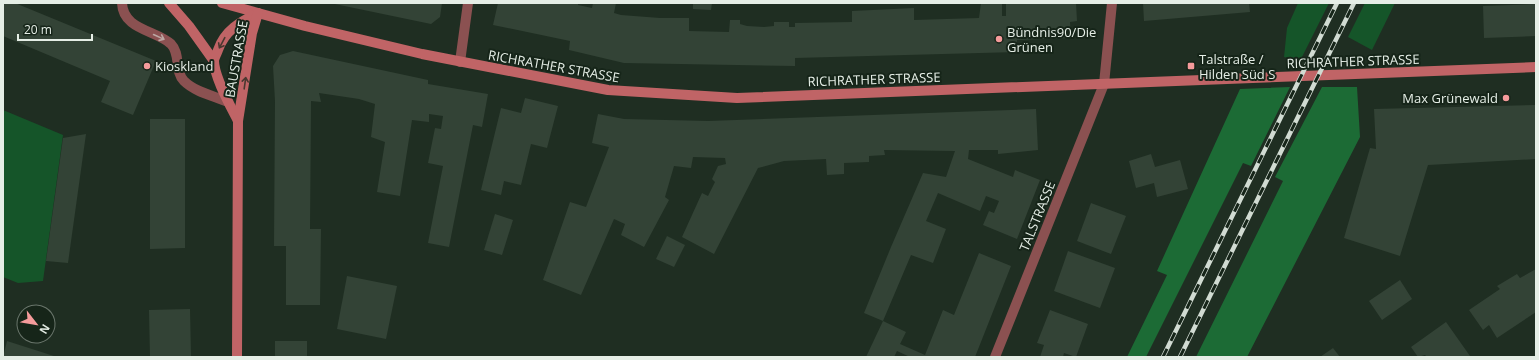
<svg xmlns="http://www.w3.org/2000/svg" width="1539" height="360" font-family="'Open Sans',sans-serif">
<rect width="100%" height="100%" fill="#1f2e22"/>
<g fill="#155529">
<path d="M1298,3H1329L1300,61L1284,57L1287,28Z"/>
<path d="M1365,3H1395L1372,50L1348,37Z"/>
<path d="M3,110L63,135L43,281L18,283L3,277Z"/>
</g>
<g fill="#1c6b35">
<path d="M1290,87L1251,166L1243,163L1146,357H1127L1167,275L1157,271L1240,89Z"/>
<path d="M1322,87H1357L1360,137L1247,357H1196L1283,181L1275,177Z"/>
</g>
<g fill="#334336">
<path d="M3,3H15L156,61L133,115L101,102L110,81L3,36Z"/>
<path d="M330,3H442L440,17L431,24Z"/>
<path d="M498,3H578V5L592,8L593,3H616L614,13L621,15L660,18H689V31L729,32L730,20H740V24L747,26L764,27L774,26V22H789V27H795V23L852,22V11L914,8V20L979,18L981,3H1002V16H1006V3H1076L1077,21L1070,22L1071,38L1017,40V52L795,58V66L624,63L569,50L570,41L493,25Z"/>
<path d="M693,3H712L711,10L693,9Z"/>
<path d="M1143,3H1249L1250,12L1144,21Z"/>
<path d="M1536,4V36L1484,38L1483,6Z"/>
<path d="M293,51L428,80V84L488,94L482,127L473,125L449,247L428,243L443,166L428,163L435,128L441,129L443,116L429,114V122L412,120L400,196L377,192L385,142L371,137L375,104L359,99L319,93L321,102L311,101L310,229H321L320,305H286V246H274L275,101L273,66L280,55Z"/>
<path d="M525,98L558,106L547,148L531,144L521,185L504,181L501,195L481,190L501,108L521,113Z"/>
<path d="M1536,105V159L1428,165L1400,256L1344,238L1370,148L1376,149L1374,109Z"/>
<path d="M1036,109L1038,150L998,154V150H969L968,159L1013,177L1015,170L1040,180L1017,239L983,225L989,211L994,213L999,201L986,196L980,211L938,193L926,221L946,229L933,263L911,255L883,321L864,313L891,247L923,173L946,177L955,151L884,150L885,155L869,156V162L844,163V174L827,175L826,159L784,161L758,168L714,254L682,237L702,193L708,196L715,182L712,179L718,166L726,164L725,158L693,157L691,168L674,166L665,197L669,200L644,247L621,235L625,224L614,219L581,295L543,280L570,202L586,207L609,147L592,143L598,114L624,119L708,121Z"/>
<path d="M150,119H185V248L150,249Z"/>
<path d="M86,134L68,263L46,261L63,138Z"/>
<path d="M1151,154L1155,167L1180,160L1188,189L1157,197L1154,183L1136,188L1129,161Z"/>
<path d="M1091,203L1126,216L1111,254L1077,241Z"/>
<path d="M495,214L513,220L502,255L484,250Z"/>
<path d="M667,236L685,245L674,267L656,259Z"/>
<path d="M1068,251L1115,268L1100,308L1054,291Z"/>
<path d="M979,253L1011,266L975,357H910L897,351L894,357H866L883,321L906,332L900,344L925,355L943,310L954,315Z"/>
<path d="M1536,269V312L1497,338L1489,325L1483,330L1469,310L1500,289L1497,286L1517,274L1520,278Z"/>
<path d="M347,276L397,286L386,339L337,329Z"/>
<path d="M1400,280L1412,299L1382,320L1369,301Z"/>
<path d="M190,309L191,357H150L149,310Z"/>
<path d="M1050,310L1088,324L1076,357L1064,353L1063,357H1040L1044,345L1037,343Z"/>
<path d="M1446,322L1470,356L1427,357L1425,355L1418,357L1411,347Z"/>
<path d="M7,341L57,357H3Z"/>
<rect x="275" y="341" width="32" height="16"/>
<path d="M1333,348L1340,357H1320Z"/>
</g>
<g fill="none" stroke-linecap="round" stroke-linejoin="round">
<path stroke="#8b5151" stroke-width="10" d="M122,3C123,30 156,30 171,44C181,54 174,71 184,81C195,92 214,96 228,102"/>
<g stroke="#8b5151" stroke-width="10">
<path d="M460,62L468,3"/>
<path d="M995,357L1104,84L1112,3"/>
</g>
<g stroke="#c06466" stroke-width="10">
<path d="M169,3L189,26L214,61"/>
<path d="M222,3L305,26L422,54L608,90L737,98L1536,67"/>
<path d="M238,121C231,107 214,77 214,61C214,58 217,53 218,50C225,30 240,22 258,13"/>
<path d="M237,357L238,121L252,33L258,13"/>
</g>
<defs>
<g id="rail">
<path d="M1163,357L1337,3"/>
<path d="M1180,357L1354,3"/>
</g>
</defs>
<use href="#rail" stroke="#d1dbd2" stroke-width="4.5"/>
<use href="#rail" stroke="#162519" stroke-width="3" stroke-dasharray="9" stroke-linecap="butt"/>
</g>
<defs><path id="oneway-shaft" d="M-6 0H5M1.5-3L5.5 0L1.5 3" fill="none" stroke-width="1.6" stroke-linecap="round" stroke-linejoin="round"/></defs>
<use stroke="#bca7a3" href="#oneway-shaft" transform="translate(159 37) rotate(25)"/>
<g stroke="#493830">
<use href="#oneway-shaft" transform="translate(222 43) rotate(118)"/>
<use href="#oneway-shaft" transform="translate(245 83) rotate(-82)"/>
</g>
<g fill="#f59b9b" stroke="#162519" stroke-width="1.5">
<circle cx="999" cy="39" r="4"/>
<circle cx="147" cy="66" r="4"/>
<rect x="1187" y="62" width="8" height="8" rx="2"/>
<circle cx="1506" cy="98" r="4"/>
</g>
<g text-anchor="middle" stroke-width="4" stroke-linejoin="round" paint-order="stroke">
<g font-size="13" fill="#e5eee6" stroke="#162519" text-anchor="start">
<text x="1007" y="37">Bündnis90/Die<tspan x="1007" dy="15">Grünen</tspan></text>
<text x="1199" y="64">Talstraße /<tspan x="1199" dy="15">Hilden Süd S</tspan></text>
<text x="155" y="71">Kioskland</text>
<text x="1498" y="103" text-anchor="end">Max Grünewald</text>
</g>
<g font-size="13" fill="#e5eee6" stroke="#162519">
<text transform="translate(236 59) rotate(-80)" y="5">BAUSTRASSE</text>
<text transform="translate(1353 61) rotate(-2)" y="5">RICHRATHER STRASSE</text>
<text transform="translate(554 66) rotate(10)" y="5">RICHRATHER STRASSE</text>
<text transform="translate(874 79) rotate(-2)" y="5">RICHRATHER STRASSE</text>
<text transform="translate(1037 216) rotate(-68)" y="5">TALSTRASSE</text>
</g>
</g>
<rect width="1539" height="360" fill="none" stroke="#e5eee6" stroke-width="8"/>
<g transform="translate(36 324) rotate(121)"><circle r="19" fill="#162519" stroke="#69756b"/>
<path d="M0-3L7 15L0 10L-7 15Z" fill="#f59b9b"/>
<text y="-6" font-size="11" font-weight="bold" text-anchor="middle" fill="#e5eee6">N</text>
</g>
<path d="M18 34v6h74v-6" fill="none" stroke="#e5eee6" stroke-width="2"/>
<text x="24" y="34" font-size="12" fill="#e5eee6" stroke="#162519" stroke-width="3" paint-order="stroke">20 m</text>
</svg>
